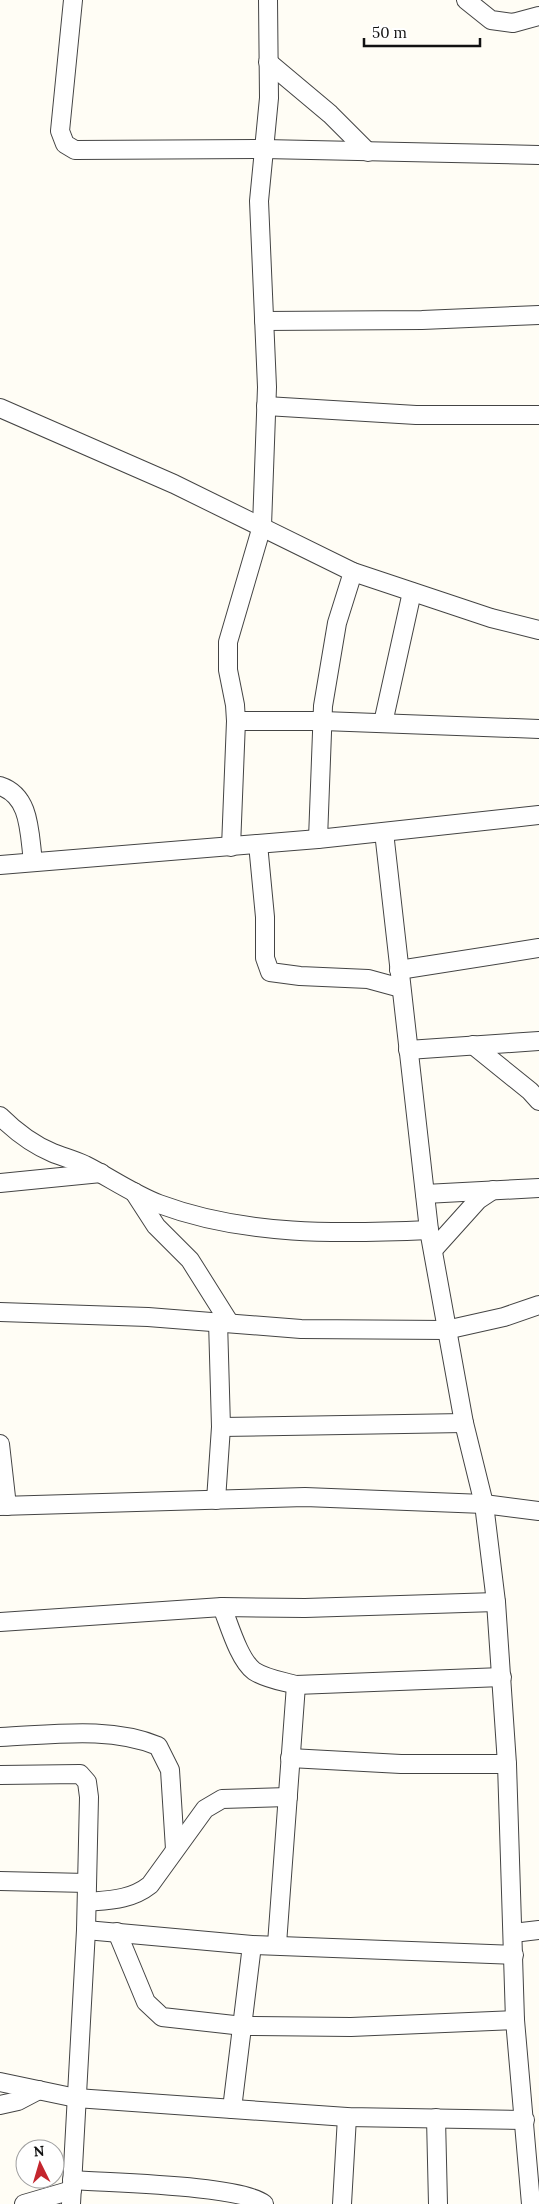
<svg xmlns="http://www.w3.org/2000/svg" width="539" height="2204" font-family="Lora,serif">
<rect width="100%" height="100%" fill="#fffdf5"/>
<g fill="none" stroke-linecap="round" stroke-linejoin="round">
<defs>
<g id="minor">
<path d="M73,0L60,131L65,144L75,150L264,149L539,155"/>
<path d="M466,0L491,20L513,23L539,16"/>
<path d="M268,62L330,114L368,152"/>
<path d="M264,321L422,320L539,315"/>
<path d="M266,406L416,415H539"/>
<path d="M0,408L174,484L353,572L491,618L539,630"/>
<path d="M236,721H323L539,729"/>
<path d="M383,723L412,592"/>
<path d="M0,786C31,796 29,833 33,861"/>
<path d="M384,832L429,1230L464,1423L484,1504L496,1602L507,1764L515,2020L531,2204"/>
<path d="M318,839L323,706L337,623L353,572"/>
<path d="M258,844L265,917V958L270,972L300,976L368,979L401,988"/>
<path d="M231,847L236,721L235,705L228,670V642L262,526L267,387L259,201L269,98L268,0"/>
<path d="M0,865L318,839L539,815"/>
<path d="M399,970L539,948"/>
<path d="M473,1045L530,1091L539,1101"/>
<path d="M408,1050L539,1041"/>
<path d="M0,1116C14,1130 34,1145 53,1153C63,1157 74,1160 85,1165C109,1177 133,1194 159,1204C245,1236 338,1234 429,1230"/>
<path d="M0,1183L101,1173"/>
<path d="M134,1192L156,1226L190,1260L229,1322"/>
<path d="M425,1194L539,1188"/>
<path d="M433,1250L478,1200L493,1190"/>
<path d="M0,1312L148,1317L301,1329L446,1330L504,1317L539,1305"/>
<path d="M221,1427L464,1423"/>
<path d="M0,1444L7,1506"/>
<path d="M216,1500L221,1427L218,1321"/>
<path d="M0,1506L305,1497L484,1504L539,1511"/>
<path d="M222,1607C229,1624 239,1660 254,1671C266,1679 282,1681 296,1685L502,1677"/>
<path d="M0,1622L222,1607L305,1608L496,1602"/>
<path d="M0,1737C52,1735 109,1726 158,1746L170,1770L175,1849"/>
<path d="M290,1758L401,1764H507"/>
<path d="M0,1775L80,1774L87,1782L89,1797L86,1930L71,2204"/>
<path d="M0,1881L87,1883"/>
<path d="M87,1902C110,1900 131,1900 150,1885L205,1809L222,1799L288,1797"/>
<path d="M86,1930L252,1945L514,1955"/>
<path d="M117,1932L146,2002L162,2017L243,2026L351,2027L515,2020"/>
<path d="M513,1933L539,1930"/>
<path d="M277,1944L296,1685"/>
<path d="M0,2082L76,2098L347,2117L525,2120"/>
<path d="M0,2105L18,2101L39,2090"/>
<path d="M232,2109L252,1945"/>
<path d="M436,2118L438,2204"/>
<path d="M72,2180C109,2183 241,2185 264,2204"/>
<path d="M24,2204L72,2190"/>
<path d="M342,2204L347,2117"/>
</g>
</defs>
<use href="#minor" stroke="#444" stroke-width="20"/>
<use href="#minor" stroke="#fff" stroke-width="18"/>
</g>
<g transform="translate(40 2164) rotate(355)"><circle r="24" fill="#ffffff" stroke="#a0a0a0"/>
<path d="M0-4L9 19L0 12L-9 19Z" fill="#c4262e"/>
<text y="-8" font-size="14" font-weight="bold" text-anchor="middle" fill="#111111">N</text>
</g>
<path d="M364 38v8h116v-8" fill="none" stroke="#111111" stroke-width="2.5"/>
<text x="372" y="38" font-size="15" fill="#111111" stroke="#ffffff" stroke-width="4" paint-order="stroke">50 m</text>
</svg>
